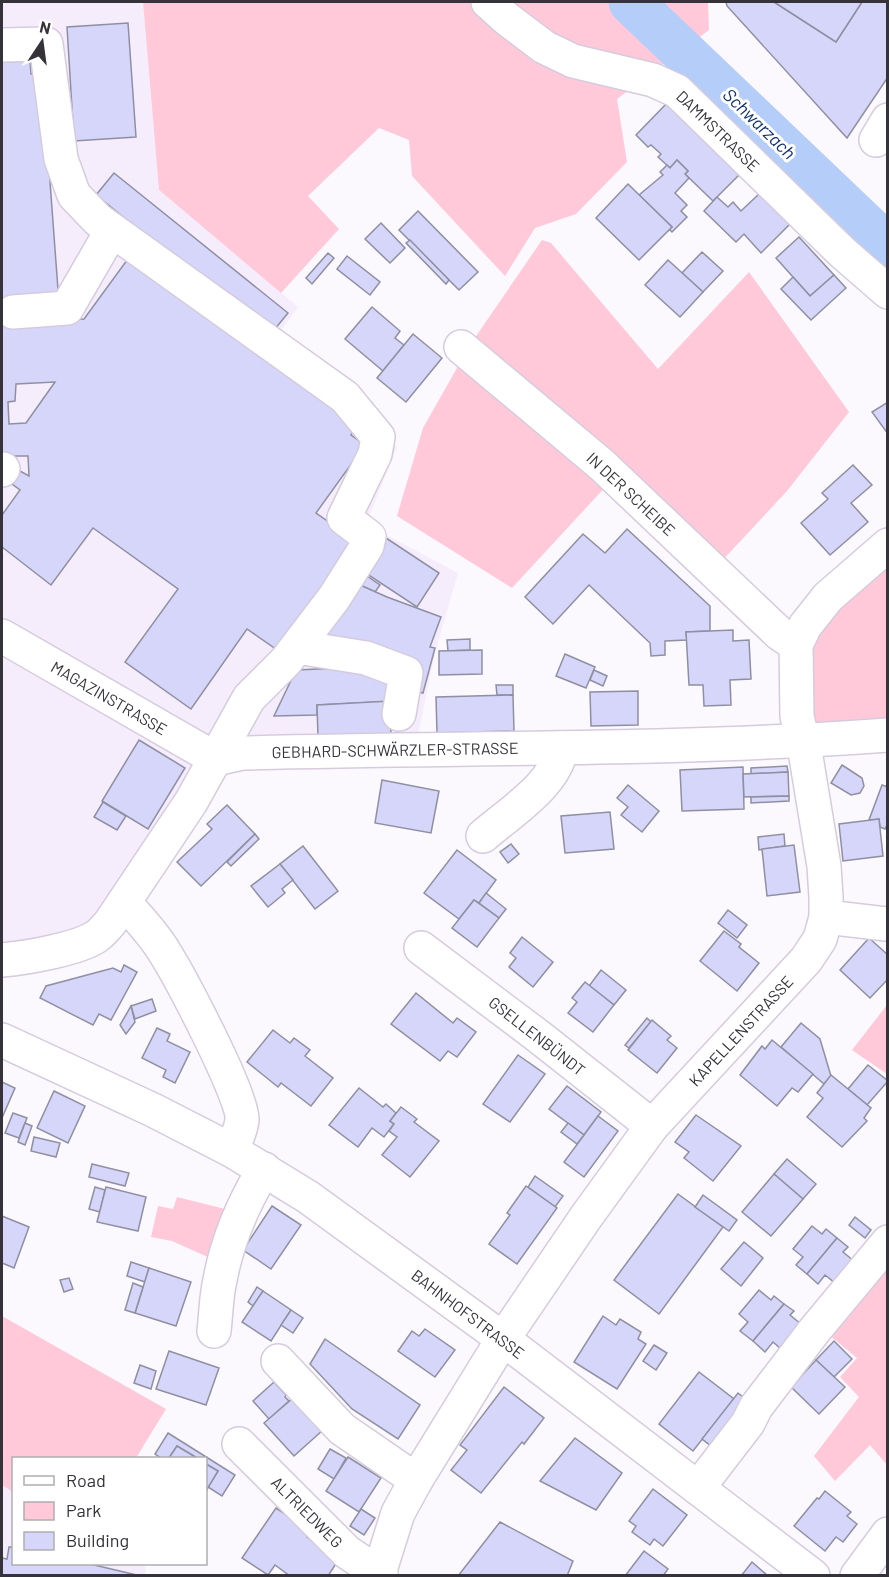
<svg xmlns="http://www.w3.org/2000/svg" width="889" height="1577" font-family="Barlow,sans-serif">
<rect width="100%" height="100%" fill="#fbf9fd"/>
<g fill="#f6edfc">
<path d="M2,2H143L159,190L298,307L278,335L355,388L397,447L366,524L458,573L435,653L415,750L216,759L110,923L2,960Z"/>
<path d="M2,1485L13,1492L14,1564H139L146,1567L145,1575H2Z"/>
</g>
<g fill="#ffc9d9">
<path d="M143,2H708L709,30L617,99L627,162L576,214L535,228L505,276L412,176L409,140L379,128L308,196L339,229L281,293L159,190Z"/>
<path d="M542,240L551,243L658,369L749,272L849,412L787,491L720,563L622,469L512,588L397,516L423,428L470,345Z"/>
<path d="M887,560V723L815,726L807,659L817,630Z"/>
<path d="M887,1005V1074L852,1050Z"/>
<path d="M177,1197L233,1211L210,1258L172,1241L151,1237L158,1206L173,1209Z"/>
<path d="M888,1254L887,1465L870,1445L835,1481L814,1456L859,1397L840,1377L857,1358L823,1330Z"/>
<path d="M2,1316L166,1409L136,1458H14L13,1492L2,1485Z"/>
</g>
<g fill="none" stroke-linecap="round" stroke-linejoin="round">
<path stroke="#b5cdf9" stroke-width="45" d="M631,2L888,247"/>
</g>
<g fill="#d6d5fa" stroke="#8f8fa2" stroke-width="1.5" fill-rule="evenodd">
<path d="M726,2H774L836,42L862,2H888V77L847,138L727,6Z"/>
<path d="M774,2H862L836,42Z"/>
<path d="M128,23L136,137L74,141L67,27Z"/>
<path d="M30,61L31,74H42L59,303L2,306V62Z"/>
<path d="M667,103L740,174L713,201L685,174L688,171L677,160L670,168L658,157L661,154L651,145L648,147L636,135Z"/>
<path d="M677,160L688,171L685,174L689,178L675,193L687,205L681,211L687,217L672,232L669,229L672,227L639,195L663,175L660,172L667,165L670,168Z"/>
<path d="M114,173L288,313L270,335L96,195Z"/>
<path d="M628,184L672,227L639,260L596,218Z"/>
<path d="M760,193L790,224L761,253L744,234L736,242L704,211L717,197L728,207L733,202L741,211Z"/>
<path d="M418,211L478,272L459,290L399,230Z"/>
<path d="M381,223L405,248L390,263L365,239Z"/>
<path d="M799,237L834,275L810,296L776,258Z"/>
<path d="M410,240L449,280L446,284L406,243Z"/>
<path d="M702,252L723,271L703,292L682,273Z"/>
<path d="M328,253L334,258L312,284L306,278Z"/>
<path d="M130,256L360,420L351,435L365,445L316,513L362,545L283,654L247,629L191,709L125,662L178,589L93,528L51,585L2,547V515L20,490L12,484L20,471L29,476L28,456H9L2,463V325L84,319ZM55,382L26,423L9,424L8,402L15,401L16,384Z"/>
<path d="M347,256L380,282L370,295L337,269Z"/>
<path d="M668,260L703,292L680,317L645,285Z"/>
<path d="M834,275L846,288L811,320L781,289L793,277L810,296Z"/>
<path d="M372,307L400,331L395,338L404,345L383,371L345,339Z"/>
<path d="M413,334L442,358L406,402L377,378Z"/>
<path d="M888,402V434L872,412Z"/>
<path d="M853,465L872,485L851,503L868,522L830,555L801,523L828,499L822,493Z"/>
<path d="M627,529L710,606V631L686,632L687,640L665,641V655L651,656L650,643L589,585L553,624L525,597L583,534L605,553Z"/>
<path d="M383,536L439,573L417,607L361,570Z"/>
<path d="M358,570L380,585L375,592L351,581Z"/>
<path d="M351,581L387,597L441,617L430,647L435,648L423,693L411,690L326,635Z"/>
<path d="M733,630V641L749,640L751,679L730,680L731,705L704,706L703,685H689L686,632Z"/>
<path d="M470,639V650L448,651L447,640Z"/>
<path d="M482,650V674L439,675V651Z"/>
<path d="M565,654L595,667L586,688L556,676Z"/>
<path d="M384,666L398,701L317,705V715L274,716L296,670Z"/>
<path d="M594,670L607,676L603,686L590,680Z"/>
<path d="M496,685H513V695H497Z"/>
<path d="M638,691V725L591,726L590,692Z"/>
<path d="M513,695L514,731L437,733L436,697Z"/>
<path d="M390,701L391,734L318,737L317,705Z"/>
<path d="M139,740L185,768L148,829L102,801Z"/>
<path d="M842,765L862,778L864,786L860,793L851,795L831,783Z"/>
<path d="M787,766L788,772L751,774V768Z"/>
<path d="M743,767L744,809L682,811L680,770Z"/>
<path d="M788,772L789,796L744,797L743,774Z"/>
<path d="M382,780L439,791L431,833L375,823Z"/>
<path d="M628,785L659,811L642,832L621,815L628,807L617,798Z"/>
<path d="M882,785L888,787V823L885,829L880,827L879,819L869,820Z"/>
<path d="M789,796V801L751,803V797Z"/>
<path d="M103,802L126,816L117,830L94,817Z"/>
<path d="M227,805L255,834L201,886L177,862L212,829L207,824Z"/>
<path d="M610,812L614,849L565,853L561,816Z"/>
<path d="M879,819L883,856L843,861L839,824Z"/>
<path d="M255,834L259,839L231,866L227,862Z"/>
<path d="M784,834L785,846L759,850L758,837Z"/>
<path d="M511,844L519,854L508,863L500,852Z"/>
<path d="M794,845L800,892L767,896L762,849Z"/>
<path d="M303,846L338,891L315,909L280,864Z"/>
<path d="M457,850L496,880L479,903L474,900L459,919L424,893Z"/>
<path d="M280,864L293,880L282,889L285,893L268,907L251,886Z"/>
<path d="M486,893L506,909L499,918L479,903Z"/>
<path d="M474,900L499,918L477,947L452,928Z"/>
<path d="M728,910L747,925L737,938L718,923Z"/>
<path d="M724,931L741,944L739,947L759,963L737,991L700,961Z"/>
<path d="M522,937L553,962L533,987L509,967L516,958L510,953Z"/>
<path d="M869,938L888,955V979L870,998L840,970Z"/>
<path d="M124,965L137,972L111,1020L99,1014L93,1025L40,998L46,986L113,968L121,972Z"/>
<path d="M601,970L626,990L614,1005L589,986Z"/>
<path d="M585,982L614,1005L593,1032L568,1013L577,1002L572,998Z"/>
<path d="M416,993L453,1023L457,1018L476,1032L457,1057L448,1051L440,1061L391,1024Z"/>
<path d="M152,999L156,1011L135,1019L131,1006Z"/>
<path d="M131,1006L135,1022L126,1034L120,1025Z"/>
<path d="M647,1018L651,1022L629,1048L625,1045Z"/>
<path d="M652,1020L671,1036L667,1040L677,1048L657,1073L628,1050Z"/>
<path d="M801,1023L820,1039L831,1076L824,1084L781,1047Z"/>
<path d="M157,1028L170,1034L167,1041L190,1052L175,1083L163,1077L166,1070L142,1058Z"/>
<path d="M273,1030L290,1043L294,1038L310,1050L305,1056L333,1078L311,1106L281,1083L278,1087L247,1062Z"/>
<path d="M772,1040L813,1074L798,1092L792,1088L777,1106L740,1075L762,1046L765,1049Z"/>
<path d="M518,1055L545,1074L510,1122L483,1104Z"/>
<path d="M868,1065L888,1081L867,1105L848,1089Z"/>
<path d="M831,1075L871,1108L864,1118L867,1121L842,1147L807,1117L823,1098L817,1093Z"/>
<path d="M2,1082L15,1088L2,1118Z"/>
<path d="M567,1086L601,1112L584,1135L549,1109Z"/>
<path d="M359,1088L383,1107L386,1104L396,1113L390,1121L394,1124L384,1137L372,1128L358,1147L329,1125Z"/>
<path d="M54,1091L85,1106L68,1143L37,1128Z"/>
<path d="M401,1107L417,1119L414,1122L439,1141L410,1177L382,1155L397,1137L389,1131L394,1124L390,1121Z"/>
<path d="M13,1113L27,1118L19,1138L5,1133Z"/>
<path d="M696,1115L741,1146L713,1181L684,1158L689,1152L675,1142Z"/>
<path d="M598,1116L618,1131L584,1177L564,1162Z"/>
<path d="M25,1123L32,1126L25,1145L18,1142Z"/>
<path d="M568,1123L584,1135L577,1144L561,1132Z"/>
<path d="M34,1137L60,1143L56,1157L31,1151Z"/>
<path d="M787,1159L816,1184L803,1199L774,1174Z"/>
<path d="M92,1164L129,1173L125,1186L89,1177Z"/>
<path d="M774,1174L803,1199L771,1236L742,1212Z"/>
<path d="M535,1176L563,1196L555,1207L528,1187Z"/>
<path d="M526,1186L557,1208L517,1264L489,1244L510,1215L507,1213Z"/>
<path d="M95,1187L105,1190L100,1212L89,1209Z"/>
<path d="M106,1187L146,1197L138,1231L97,1222Z"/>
<path d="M678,1194L723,1227L659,1314L614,1280Z"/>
<path d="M703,1195L737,1220L729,1231L695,1207Z"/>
<path d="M272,1206L301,1225L271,1269L243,1250Z"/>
<path d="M2,1216L29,1227L14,1268L2,1263Z"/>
<path d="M855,1217L871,1230L865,1238L849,1225Z"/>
<path d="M812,1226L822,1234L826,1229L837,1238L807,1274L796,1265L803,1257L793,1249Z"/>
<path d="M837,1238L848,1247L843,1252L854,1261L835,1283L825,1275L818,1284L807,1274Z"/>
<path d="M744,1242L763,1258L741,1286L721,1269Z"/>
<path d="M131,1262L149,1268L145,1282L127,1276Z"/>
<path d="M149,1268L191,1282L176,1326L135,1313Z"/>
<path d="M69,1278L73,1289L64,1292L60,1280Z"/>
<path d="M133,1283L143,1287L135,1313L125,1310Z"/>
<path d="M257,1287L263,1291L253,1306L248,1302Z"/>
<path d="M759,1290L771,1300L774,1296L784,1304L753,1341L740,1331L748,1322L739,1314Z"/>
<path d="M263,1291L291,1310L271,1341L242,1322Z"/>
<path d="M784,1304L794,1311L790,1315L801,1324L781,1349L773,1342L765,1352L753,1341Z"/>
<path d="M291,1310L303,1318L293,1333L281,1325Z"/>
<path d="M603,1316L616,1325L620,1319L641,1332L638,1339L646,1344L617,1389L574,1362Z"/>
<path d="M425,1329L455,1350L435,1377L398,1351L412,1331L419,1336Z"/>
<path d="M325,1339L420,1405L398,1439L352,1409L310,1364Z"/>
<path d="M834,1341L852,1359L834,1377L816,1360Z"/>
<path d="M654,1345L667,1353L656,1370L643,1361Z"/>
<path d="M169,1351L219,1368L206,1405L156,1389Z"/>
<path d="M816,1360L845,1387L819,1414L791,1387Z"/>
<path d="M140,1365L156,1371L151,1389L134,1383Z"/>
<path d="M699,1372L734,1399L693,1451L659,1424Z"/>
<path d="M274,1382L286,1395L285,1397L289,1401L269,1419L253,1401Z"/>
<path d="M504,1387L544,1418L524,1444L522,1442L481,1493L451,1470L467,1450L460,1445Z"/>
<path d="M738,1393L751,1403L715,1449L702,1439Z"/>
<path d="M293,1398L323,1430L294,1456L264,1423Z"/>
<path d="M168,1433L235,1475L222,1496L208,1487L218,1471L206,1464V1458H197L177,1446L169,1458H161L155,1454Z"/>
<path d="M575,1438L622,1473L596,1510L540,1481Z"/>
<path d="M177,1446L197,1458H169Z"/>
<path d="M330,1449L346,1458L334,1479L318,1469Z"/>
<path d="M348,1457L381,1478L359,1512L326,1491Z"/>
<path d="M206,1464L218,1471L206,1491Z"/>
<path d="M653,1489L687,1515L663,1546L654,1539L650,1545L632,1532L636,1526L629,1521Z"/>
<path d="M825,1491L851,1512L847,1516L857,1524L843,1542L836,1537L825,1551L794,1526L817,1498L819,1499Z"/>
<path d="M276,1508L311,1531L307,1537L339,1559L328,1576H290L275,1565L268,1575L242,1558Z"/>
<path d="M361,1509L375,1518L364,1535L350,1526Z"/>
<path d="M500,1522L573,1561L567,1576H458Z"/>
<path d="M9,1547H14V1564H90L141,1576H2V1558L7,1559Z"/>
<path d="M644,1551L668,1569L663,1576H625Z"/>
<path d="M752,1562L768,1576H741Z"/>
</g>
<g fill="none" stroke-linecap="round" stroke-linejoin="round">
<defs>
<g id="minor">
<path d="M488,2L507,19L544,47L573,61L653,80L677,91L843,253L888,292"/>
<path d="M2,45L46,44L61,159L74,195L98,220L345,397L378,437L375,454L344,518L369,537L367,546L334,598L286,661L249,698L191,802L110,923C106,927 102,933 97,936C79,949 25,958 2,960"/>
<path d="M876,140L888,120"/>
<path d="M13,312L67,308L112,230"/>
<path d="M461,347L602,465L780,634L796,645"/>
<path d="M2,470L3,469"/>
<path d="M2,636L216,759"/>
<path d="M297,647L366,658L406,673L399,714"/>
<path d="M216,759L243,753C458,747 673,751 888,735"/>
<path d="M483,836C508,814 558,783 561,748"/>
<path d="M124,902C139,919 154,934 165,953C180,977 244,1097 242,1120C241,1130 236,1140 231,1150"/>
<path d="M826,917L886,924"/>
<path d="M421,948L538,1036L652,1126"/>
<path d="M2,1040L153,1110L231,1150L308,1197L503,1339L813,1576"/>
<path d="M214,1331C216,1314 216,1297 220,1280C227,1241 243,1204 264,1169"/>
<path d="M278,1361L342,1429L416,1480"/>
<path d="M239,1444L347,1552L381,1575"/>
<path d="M698,1488L748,1423L756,1407L814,1331L888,1242"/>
<path d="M381,1576V1567L398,1513L416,1480L503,1339L586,1217L652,1126L806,960L820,939L826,917V897L824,866L806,757L797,716L796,645L805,626L828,597L888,545"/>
<path d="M857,1576L888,1534"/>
</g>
</defs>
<use href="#minor" stroke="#d6cbde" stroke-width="36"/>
<use href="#minor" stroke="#fff" stroke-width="33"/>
</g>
<g text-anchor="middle" stroke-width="6" stroke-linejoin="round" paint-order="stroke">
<g font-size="16" fill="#363239" stroke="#fff">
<text transform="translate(718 131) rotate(44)" y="6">DAMMSTRASSE</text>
<text transform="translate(631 494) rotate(43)" y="6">IN DER SCHEIBE</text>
<text transform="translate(109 698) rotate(30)" y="6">MAGAZINSTRASSE</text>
<text transform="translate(395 750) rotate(-1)" y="6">GEBHARD-SCHWÄRZLER-STRASSE</text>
<text transform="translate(741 1031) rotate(-47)" y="6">KAPELLENSTRASSE</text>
<text transform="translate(537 1036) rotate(38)" y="6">GSELLENBÜNDT</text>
<text transform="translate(468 1314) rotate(37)" y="6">BAHNHOFSTRASSE</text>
<text transform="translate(307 1512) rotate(45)" y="6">ALTRIEDWEG</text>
</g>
<g font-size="18" font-style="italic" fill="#12306e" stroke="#fff">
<text transform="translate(759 124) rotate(44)" y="6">Schwarzach</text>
</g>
</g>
<rect width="889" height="1577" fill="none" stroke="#363239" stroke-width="6"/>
<rect x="12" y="1457" width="195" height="108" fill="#ffffff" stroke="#afadb0" stroke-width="1.5"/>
<rect x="24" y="1476" width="30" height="9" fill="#ffffff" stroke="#afadb0" stroke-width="1.5"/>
<text x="66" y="1487" font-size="18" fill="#363239">Road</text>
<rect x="24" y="1502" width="30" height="18" fill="#ffc9d9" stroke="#afadb0" stroke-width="1.5"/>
<text x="66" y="1517" font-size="18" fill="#363239">Park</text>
<rect x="24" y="1532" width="30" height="18" fill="#d6d5fa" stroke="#afadb0" stroke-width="1.5"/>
<text x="66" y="1547" font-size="18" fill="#363239">Building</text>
<g transform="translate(42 42) rotate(13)" stroke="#ffffff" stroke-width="4.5" paint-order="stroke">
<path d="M0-4.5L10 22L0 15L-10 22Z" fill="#363239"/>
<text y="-9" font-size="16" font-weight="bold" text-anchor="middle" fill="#363239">N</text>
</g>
</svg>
